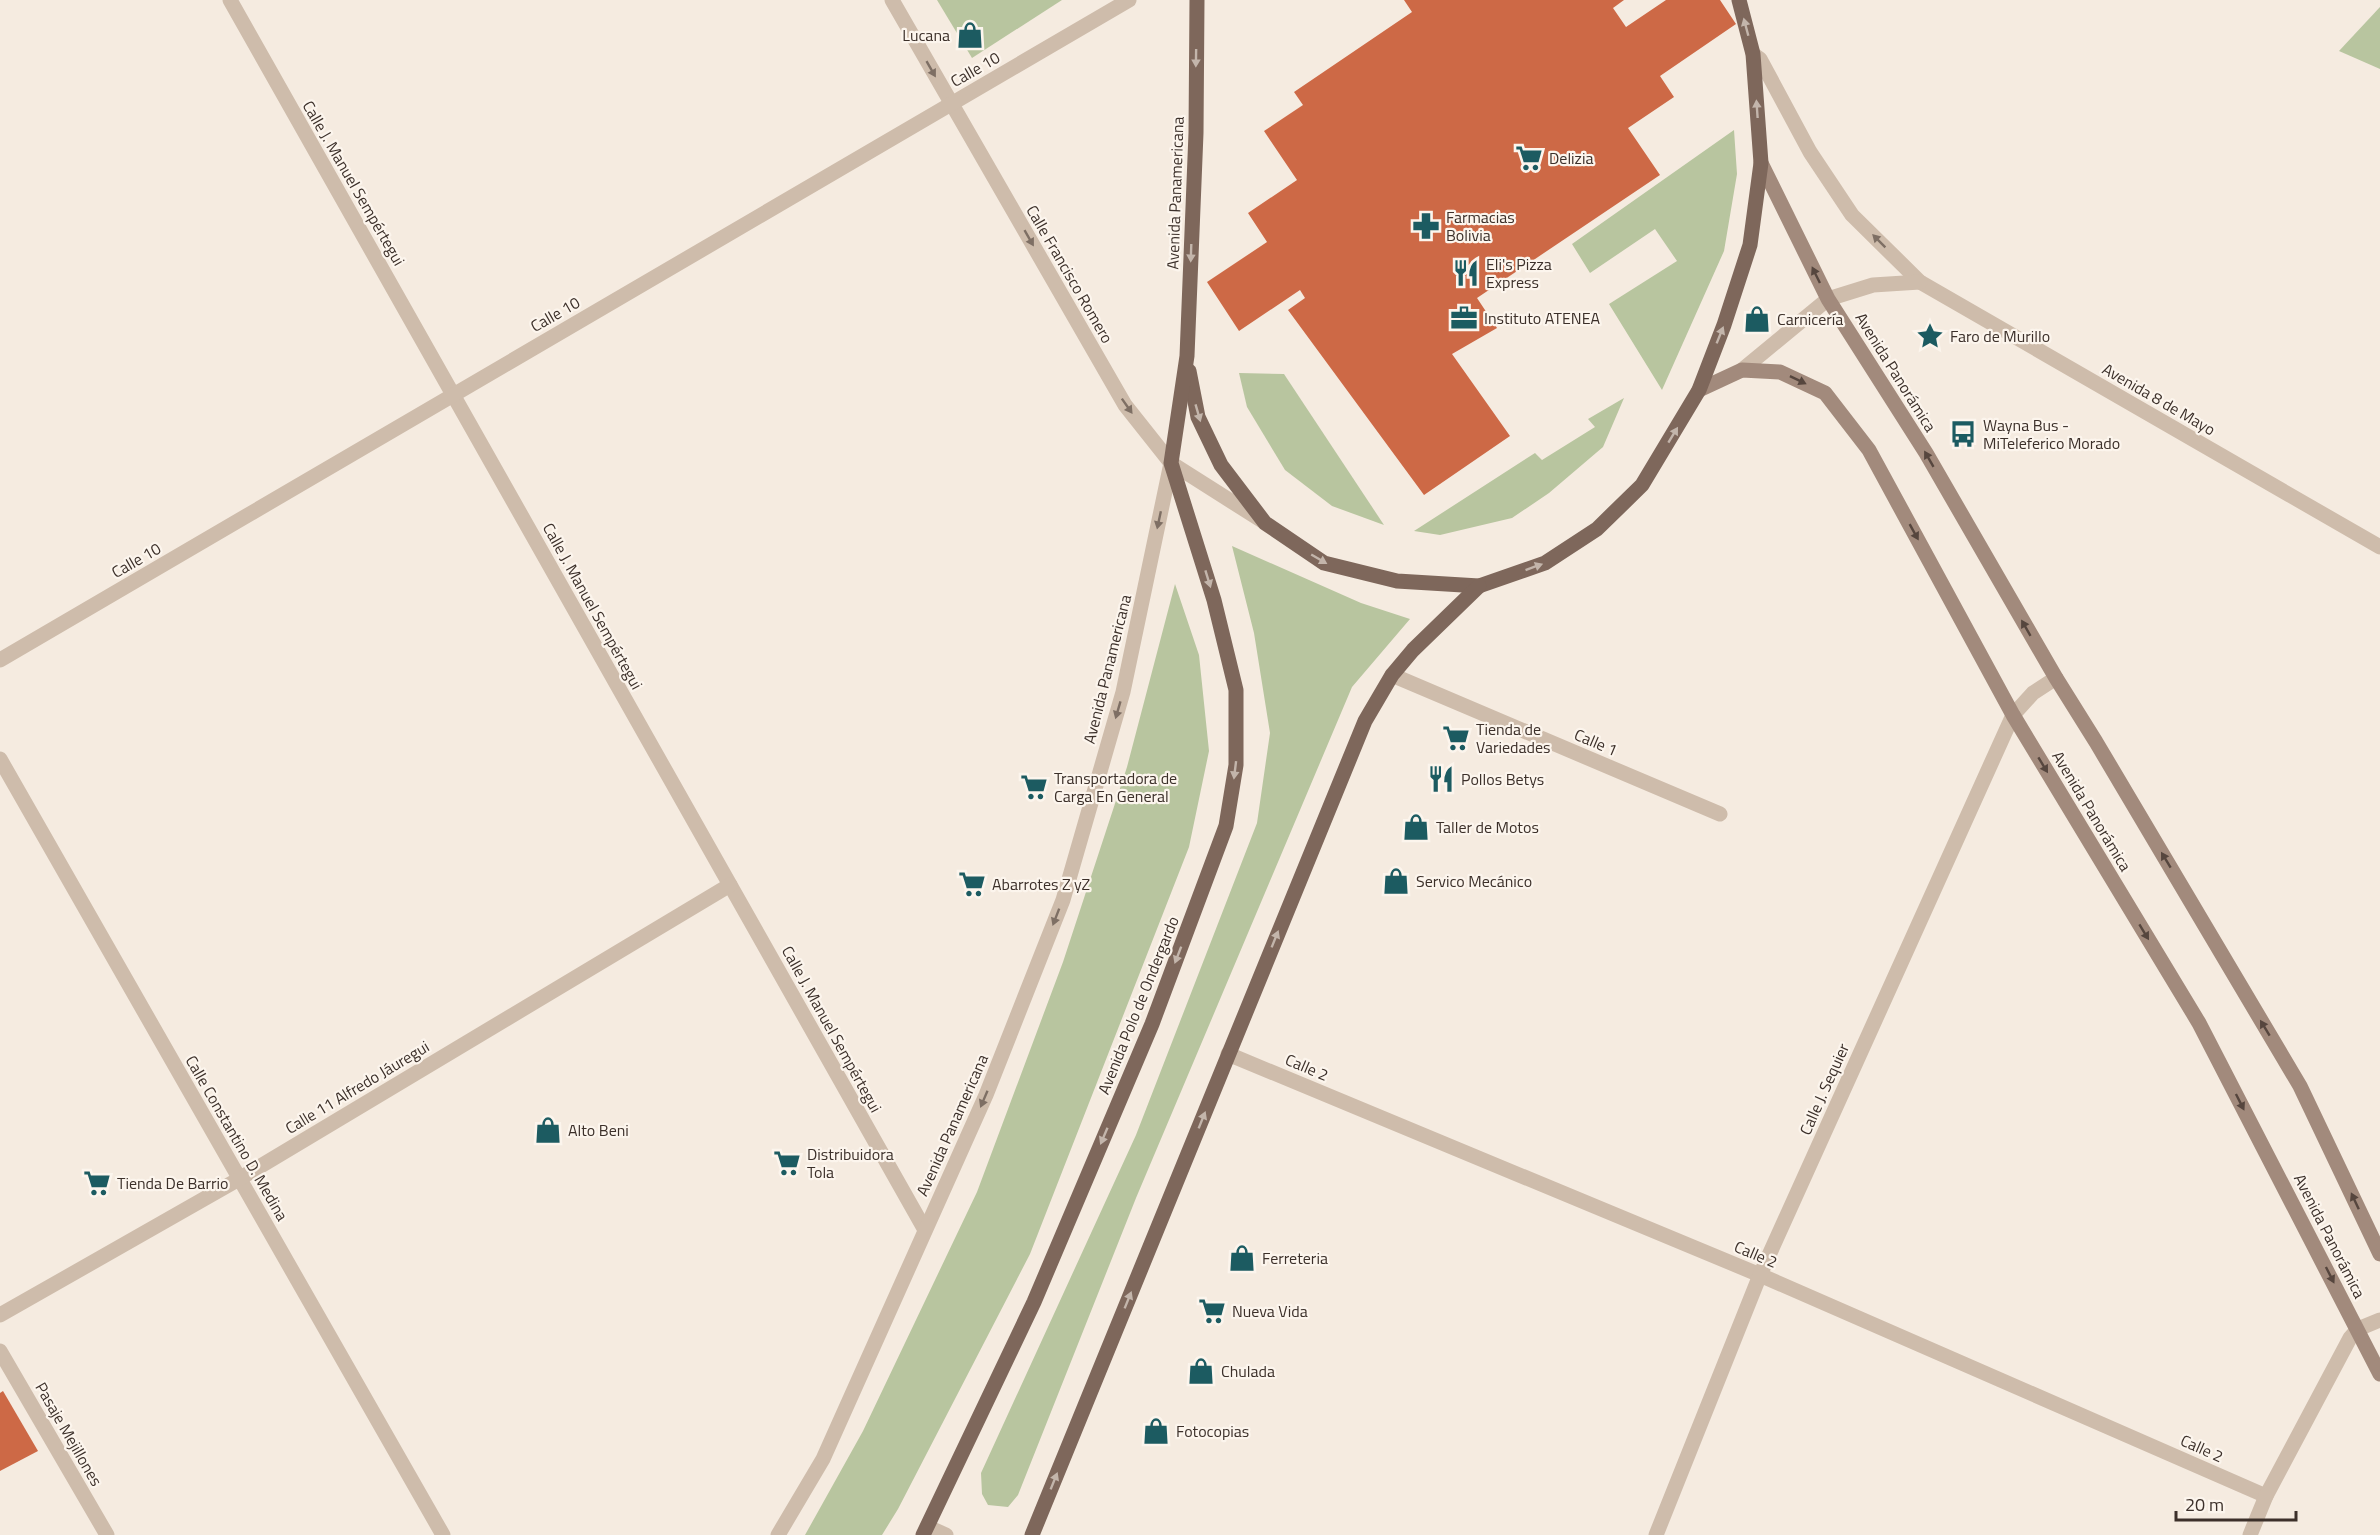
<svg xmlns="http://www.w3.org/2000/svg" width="2380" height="1535" font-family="'Titillium Web',sans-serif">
<rect width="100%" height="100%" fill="#f5ebe0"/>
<g fill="#b8c59f">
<path d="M937,0H1062L972,58Z"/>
<path d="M2380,7V69L2339,51Z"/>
<path d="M1734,130L1737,174L1724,251L1662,390L1609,304L1677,261L1655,229L1590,273L1572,244Z"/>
<path d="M1239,373L1284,374L1384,525L1332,506L1285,470L1247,407Z"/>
<path d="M1624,398L1603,447L1549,493L1512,518L1440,535L1414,531L1535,453L1542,460L1595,427L1588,419Z"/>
<path d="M1232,546L1361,603L1410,619L1352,687L1136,1198L1018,1495L1008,1507L988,1505L982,1494L981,1473L1136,1135L1257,823L1270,733L1254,633Z"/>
<path d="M1175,584L1199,655L1209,751L1189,847L1030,1254L898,1509L882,1535H805L863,1431L977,1192L1063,962L1127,767Z"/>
</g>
<g fill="#cd6946">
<path d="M1404,0H1624L1613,8L1626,27L1666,0H1720L1736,24L1660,76L1674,97L1628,128L1660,175L1477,298L1497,328L1452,354L1510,436L1424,495L1288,310L1305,298L1300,290L1239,331L1207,282L1267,242L1248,213L1297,180L1264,131L1303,105L1294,92L1412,12Z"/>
<path d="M3,1391L38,1451L0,1471V1393Z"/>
</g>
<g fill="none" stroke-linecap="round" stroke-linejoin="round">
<g stroke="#cebcab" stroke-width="15">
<path d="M1392,675L1720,814"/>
<path d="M0,1351L107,1535"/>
</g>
<g stroke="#cebcab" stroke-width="15">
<path d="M230,0L925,1230"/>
<path d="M892,0L1125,405L1171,463L1264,522"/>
<path d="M0,660L1129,0"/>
<path d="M0,759L443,1535"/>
<path d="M1228,1054L1760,1275L2266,1496"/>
<path d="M0,1315L239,1179L730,885"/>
<path d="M928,1527L946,1535"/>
<path d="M1656,1535L1760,1275L2013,715L2033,693L2056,678"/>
</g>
<g stroke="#cebcab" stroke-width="15">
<path d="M1753,54L1760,59L1810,152L1852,215L1920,282L2380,547"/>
<path d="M1742,370L1828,299L1873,285L1920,282"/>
<path d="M778,1535L823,1459L986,1095L1063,900L1123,692L1171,463"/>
<path d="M2250,1535L2266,1496L2350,1338L2358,1329L2380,1320"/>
</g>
<g stroke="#a28a7c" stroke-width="15">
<path d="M1761,163L1828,299L1926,453L2056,678L2096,742L2300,1086L2380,1254"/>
<path d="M1699,390L1742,370L1780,372L1825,393L1869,450L2013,715L2199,1023L2380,1374"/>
</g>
<g stroke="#7e675b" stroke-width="15">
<path d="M1189,371L1198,417L1221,465L1265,523L1324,563L1397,581L1479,586L1545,563L1597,529L1642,485L1699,390L1724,325L1750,245L1761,163L1753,54L1739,0"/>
<path d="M923,1535L1034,1302L1152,1024L1226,826L1236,765V690L1214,600L1171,463L1187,356L1196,133L1197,0"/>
<path d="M1032,1535L1365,721L1392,675L1413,650L1479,586"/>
</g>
</g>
<defs><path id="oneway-solid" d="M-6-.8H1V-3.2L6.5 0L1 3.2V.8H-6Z" transform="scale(1.5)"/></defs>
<g fill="#c3b5ab">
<use href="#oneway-solid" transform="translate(1746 27) rotate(-105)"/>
<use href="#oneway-solid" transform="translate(1196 58) rotate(91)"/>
<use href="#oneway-solid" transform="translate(1757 109) rotate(-94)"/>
<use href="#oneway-solid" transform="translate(1191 253) rotate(92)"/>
<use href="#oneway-solid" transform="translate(1720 335) rotate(-68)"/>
<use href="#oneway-solid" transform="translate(1198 413) rotate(74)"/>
<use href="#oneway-solid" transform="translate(1673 435) rotate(-59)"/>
<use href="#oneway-solid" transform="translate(1319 559) rotate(30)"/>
<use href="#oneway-solid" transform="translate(1534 567) rotate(-20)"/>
<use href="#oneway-solid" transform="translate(1208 579) rotate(73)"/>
<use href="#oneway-solid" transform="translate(1235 770) rotate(97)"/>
<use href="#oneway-solid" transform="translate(1275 939) rotate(-68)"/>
<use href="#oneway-solid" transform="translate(1178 955) rotate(111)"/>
<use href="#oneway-solid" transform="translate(1202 1120) rotate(-68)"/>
<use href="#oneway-solid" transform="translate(1104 1136) rotate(113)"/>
<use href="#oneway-solid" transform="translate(1128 1300) rotate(-68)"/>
<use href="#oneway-solid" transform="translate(1054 1481) rotate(-68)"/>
</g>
<g fill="#7e6f64">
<use href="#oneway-solid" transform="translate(931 69) rotate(60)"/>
<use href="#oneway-solid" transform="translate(1029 238) rotate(60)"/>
<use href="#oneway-solid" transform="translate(1879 241) rotate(-135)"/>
<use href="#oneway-solid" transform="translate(1127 406) rotate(55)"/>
<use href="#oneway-solid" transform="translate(1159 520) rotate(102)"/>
<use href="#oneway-solid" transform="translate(1118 710) rotate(106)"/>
<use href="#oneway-solid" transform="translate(1056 917) rotate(111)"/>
<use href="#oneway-solid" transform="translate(984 1099) rotate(113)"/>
</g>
<g fill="#56463e">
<use href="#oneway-solid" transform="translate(1816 275) rotate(-116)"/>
<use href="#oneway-solid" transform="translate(1798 380) rotate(26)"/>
<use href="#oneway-solid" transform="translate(1929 459) rotate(-120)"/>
<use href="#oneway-solid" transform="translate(1914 532) rotate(61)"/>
<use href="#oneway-solid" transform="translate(2026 628) rotate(-120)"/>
<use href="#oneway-solid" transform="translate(2043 765) rotate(59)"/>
<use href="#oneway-solid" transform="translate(2166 860) rotate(-121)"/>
<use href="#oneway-solid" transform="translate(2144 932) rotate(59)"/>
<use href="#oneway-solid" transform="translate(2265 1028) rotate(-121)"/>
<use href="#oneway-solid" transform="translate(2240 1102) rotate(63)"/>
<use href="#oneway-solid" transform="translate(2355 1201) rotate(-115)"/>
<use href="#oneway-solid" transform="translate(2330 1275) rotate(63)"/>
</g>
<defs>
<symbol id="shop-bare" viewBox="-9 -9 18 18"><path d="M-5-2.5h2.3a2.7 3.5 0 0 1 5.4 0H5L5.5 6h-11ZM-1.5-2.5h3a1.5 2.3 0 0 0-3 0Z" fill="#1c5b61" stroke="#fcf5ed" stroke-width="2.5" paint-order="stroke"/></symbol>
<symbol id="supermarket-bare" viewBox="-9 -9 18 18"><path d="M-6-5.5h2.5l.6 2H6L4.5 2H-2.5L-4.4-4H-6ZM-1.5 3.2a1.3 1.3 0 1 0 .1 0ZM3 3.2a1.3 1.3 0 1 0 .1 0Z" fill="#1c5b61" stroke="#fcf5ed" stroke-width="2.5" paint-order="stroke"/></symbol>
<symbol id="pharmacy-bare" viewBox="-9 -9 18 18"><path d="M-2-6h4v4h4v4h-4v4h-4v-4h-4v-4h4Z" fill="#1c5b61" stroke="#fcf5ed" stroke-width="2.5" paint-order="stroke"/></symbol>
<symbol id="restaurant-bare" viewBox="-9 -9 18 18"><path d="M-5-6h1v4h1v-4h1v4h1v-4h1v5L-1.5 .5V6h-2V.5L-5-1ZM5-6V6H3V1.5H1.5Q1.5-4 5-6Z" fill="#1c5b61" stroke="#fcf5ed" stroke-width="2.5" paint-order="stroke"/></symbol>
<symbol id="office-bare" viewBox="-9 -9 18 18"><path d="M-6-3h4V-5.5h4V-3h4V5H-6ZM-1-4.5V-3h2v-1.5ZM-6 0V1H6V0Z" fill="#1c5b61" stroke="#fcf5ed" stroke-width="2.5" paint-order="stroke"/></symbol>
<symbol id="sight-bare" viewBox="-9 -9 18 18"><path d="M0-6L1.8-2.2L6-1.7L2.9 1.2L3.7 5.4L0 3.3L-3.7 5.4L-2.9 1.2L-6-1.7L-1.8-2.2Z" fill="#1c5b61" stroke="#fcf5ed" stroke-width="2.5" paint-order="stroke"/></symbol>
<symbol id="bus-bare" viewBox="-9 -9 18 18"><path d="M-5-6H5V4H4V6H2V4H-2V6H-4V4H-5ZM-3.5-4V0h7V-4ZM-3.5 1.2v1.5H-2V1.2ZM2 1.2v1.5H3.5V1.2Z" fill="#1c5b61" stroke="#fcf5ed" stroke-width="2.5" paint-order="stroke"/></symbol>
</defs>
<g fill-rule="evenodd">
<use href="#shop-bare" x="951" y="16" width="38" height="38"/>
<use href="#supermarket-bare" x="1510" y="139" width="38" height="38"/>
<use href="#pharmacy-bare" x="1407" y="207" width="38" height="38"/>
<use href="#restaurant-bare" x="1447" y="254" width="38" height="38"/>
<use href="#office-bare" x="1445" y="299" width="38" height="38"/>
<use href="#shop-bare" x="1738" y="300" width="38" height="38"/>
<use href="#sight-bare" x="1911" y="317" width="38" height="38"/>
<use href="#bus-bare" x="1944" y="415" width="38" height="38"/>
<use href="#supermarket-bare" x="1437" y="719" width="38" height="38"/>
<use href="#restaurant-bare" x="1422" y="760" width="38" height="38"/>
<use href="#supermarket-bare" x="1015" y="768" width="38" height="38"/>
<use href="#shop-bare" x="1397" y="808" width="38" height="38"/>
<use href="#shop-bare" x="1377" y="862" width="38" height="38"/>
<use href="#supermarket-bare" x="953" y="865" width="38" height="38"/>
<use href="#shop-bare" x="529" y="1111" width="38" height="38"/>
<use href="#supermarket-bare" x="768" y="1144" width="38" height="38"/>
<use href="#supermarket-bare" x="78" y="1164" width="38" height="38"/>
<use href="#shop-bare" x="1223" y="1239" width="38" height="38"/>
<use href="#supermarket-bare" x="1193" y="1292" width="38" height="38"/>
<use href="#shop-bare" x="1182" y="1352" width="38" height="38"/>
<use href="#shop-bare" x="1137" y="1412" width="38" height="38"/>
</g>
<g text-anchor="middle" stroke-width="4.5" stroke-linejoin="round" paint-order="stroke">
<g font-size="16" fill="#3c302a" stroke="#fcf5ed" text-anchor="start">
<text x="950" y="41" text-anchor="end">Lucana</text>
<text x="1549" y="164">Delizia</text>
<text x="1446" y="223">Farmacias<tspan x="1446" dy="18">Bolivia</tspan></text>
<text x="1486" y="270">Eli's Pizza<tspan x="1486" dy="18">Express</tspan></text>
<text x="1484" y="324">Instituto ATENEA</text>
<text x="1777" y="325">Carnicería</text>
<text x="1950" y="342">Faro de Murillo</text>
<text x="1983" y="431">Wayna Bus -<tspan x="1983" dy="18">MiTeleferico Morado</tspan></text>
<text x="1476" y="735">Tienda de<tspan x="1476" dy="18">Variedades</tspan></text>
<text x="1054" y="784">Transportadora de<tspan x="1054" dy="18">Carga En General</tspan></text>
<text x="1461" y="785">Pollos Betys</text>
<text x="1436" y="833">Taller de Motos</text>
<text x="1416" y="887">Servico Mecánico</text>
<text x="992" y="890">Abarrotes Z yZ</text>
<text x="568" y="1136">Alto Beni</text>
<text x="807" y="1160">Distribuidora<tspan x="807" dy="18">Tola</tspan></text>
<text x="117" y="1189">Tienda De Barrio</text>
<text x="1262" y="1264">Ferreteria</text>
<text x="1232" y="1317">Nueva Vida</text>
<text x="1221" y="1377">Chulada</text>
<text x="1176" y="1437">Fotocopias</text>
</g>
<g font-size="16" fill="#3c302a" stroke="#fcf5ed">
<text transform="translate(975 69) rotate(-30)" y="6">Calle 10</text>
<text transform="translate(354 183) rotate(60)" y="6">Calle J. Manuel Sempértegui</text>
<text transform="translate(1175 193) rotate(-88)" y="6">Avenida Panamericana</text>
<text transform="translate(1070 274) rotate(60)" y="6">Calle Francisco Romero</text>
<text transform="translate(555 314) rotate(-30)" y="6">Calle 10</text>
<text transform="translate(1896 372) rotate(58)" y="6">Avenida Panorámica</text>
<text transform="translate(2159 399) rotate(30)" y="6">Avenida 8 de Mayo</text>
<text transform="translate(136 560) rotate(-30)" y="6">Calle 10</text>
<text transform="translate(593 606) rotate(61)" y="6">Calle J. Manuel Sempértegui</text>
<text transform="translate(1107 669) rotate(-76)" y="6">Avenida Panamericana</text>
<text transform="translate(1596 742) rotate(23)" y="6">Calle 1</text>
<text transform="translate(2092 811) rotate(59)" y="6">Avenida Panorámica</text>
<text transform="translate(1138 1005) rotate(-68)" y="6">Avenida Polo de Ondergardo</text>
<text transform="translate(832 1029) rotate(61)" y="6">Calle J. Manuel Sempértegui</text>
<text transform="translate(1307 1067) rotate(23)" y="6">Calle 2</text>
<text transform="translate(357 1087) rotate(-31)" y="6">Calle 11 Alfredo Jáuregui</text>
<text transform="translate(1824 1089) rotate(-66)" y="6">Calle J. Sequier</text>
<text transform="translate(952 1125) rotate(-66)" y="6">Avenida Panamericana</text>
<text transform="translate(237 1138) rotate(60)" y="6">Calle Constantino D. Medina</text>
<text transform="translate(2330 1236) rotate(63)" y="6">Avenida Panorámica</text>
<text transform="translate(1756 1254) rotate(23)" y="6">Calle 2</text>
<text transform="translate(69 1434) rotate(60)" y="6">Pasaje Mejillones</text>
<text transform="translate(2202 1448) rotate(24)" y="6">Calle 2</text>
</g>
</g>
<path d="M2176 1511v9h120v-9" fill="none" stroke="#3c302a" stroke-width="3"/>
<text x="2185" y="1511" font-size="18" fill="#3c302a" stroke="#fcf5ed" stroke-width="4.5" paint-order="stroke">20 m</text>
</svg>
